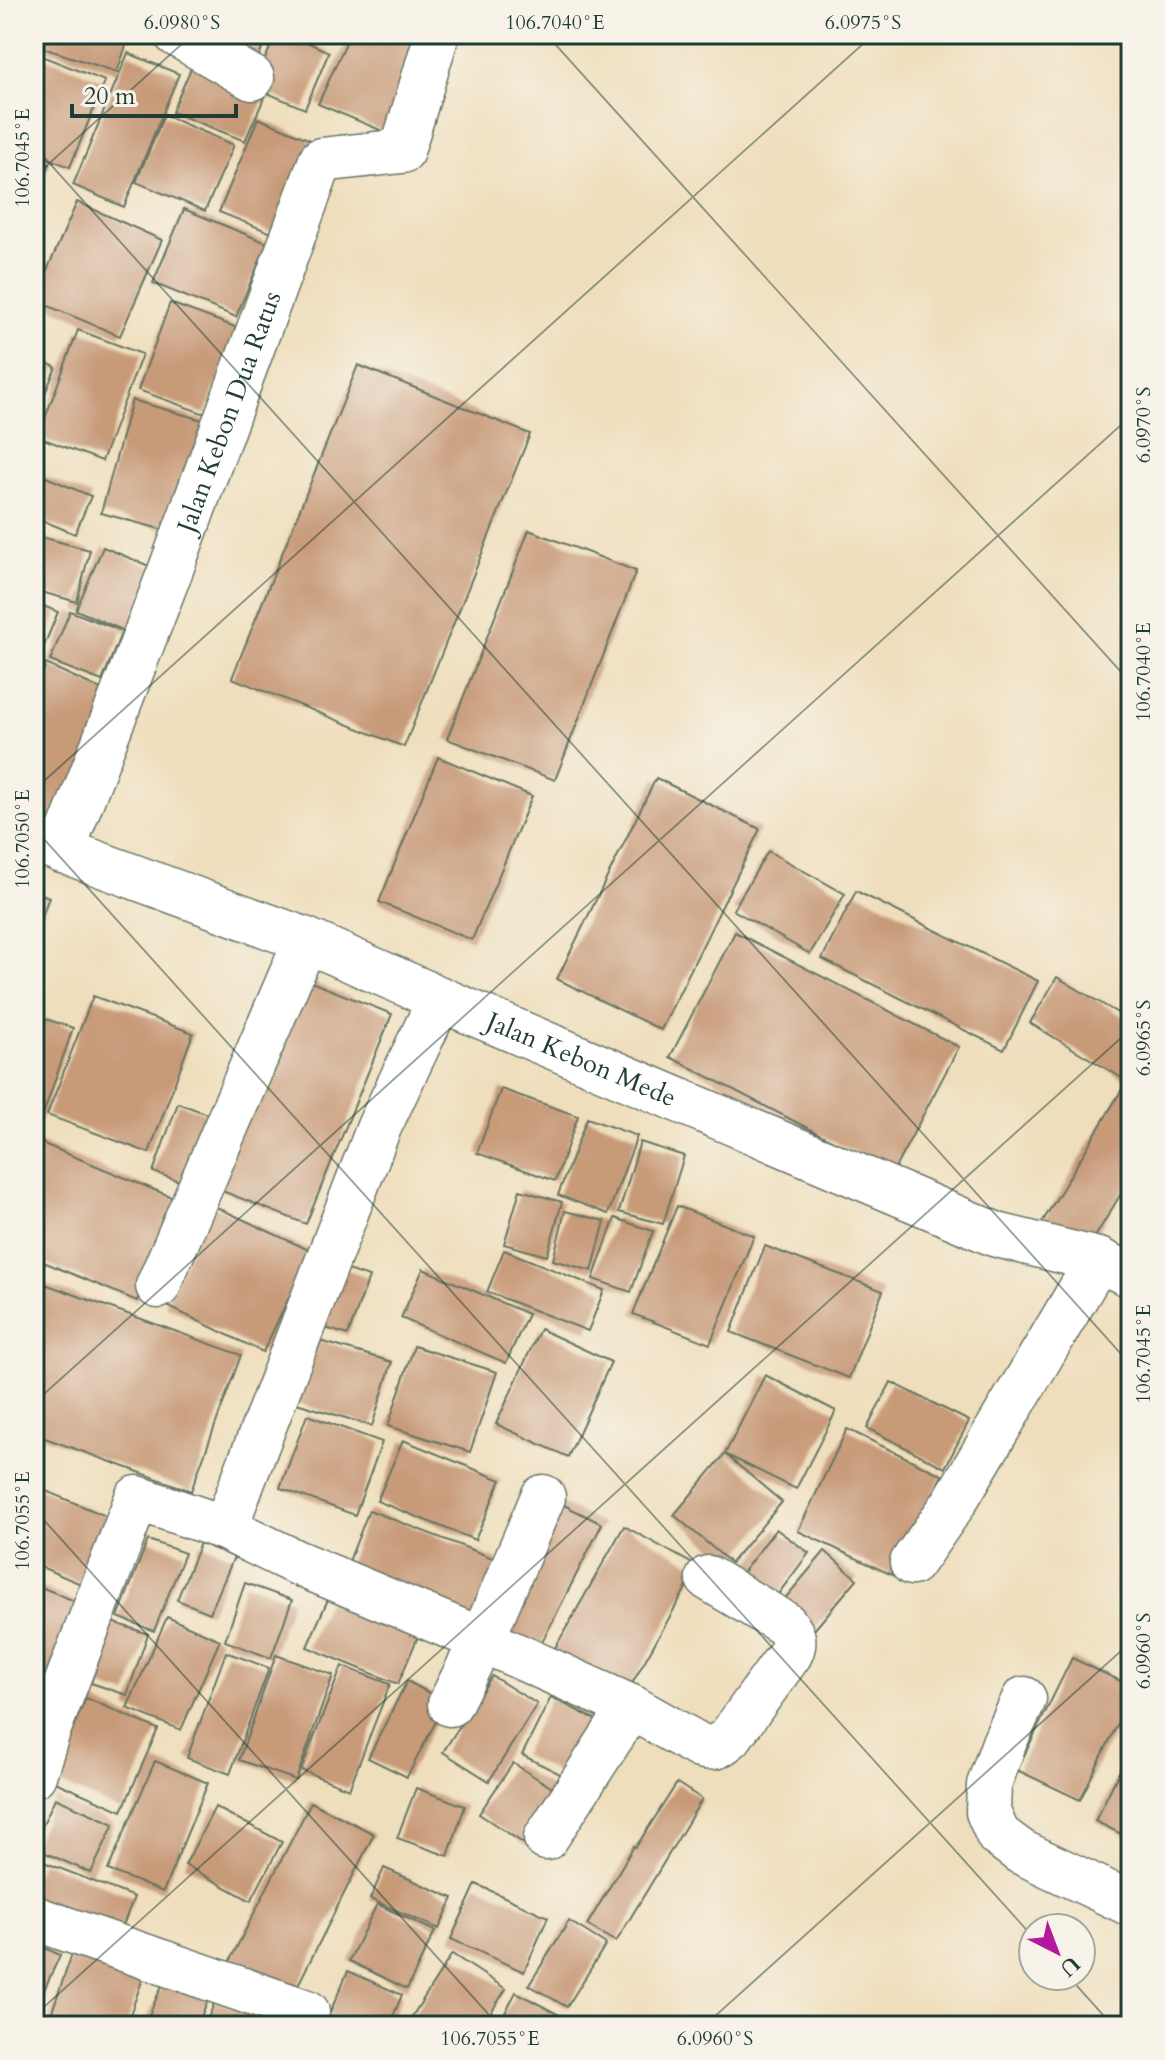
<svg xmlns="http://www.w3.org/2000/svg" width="1165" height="2060" font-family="Cardo,serif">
<rect width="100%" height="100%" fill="#f7f3e8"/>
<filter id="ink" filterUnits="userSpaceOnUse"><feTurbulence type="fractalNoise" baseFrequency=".0125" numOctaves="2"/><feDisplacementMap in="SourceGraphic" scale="16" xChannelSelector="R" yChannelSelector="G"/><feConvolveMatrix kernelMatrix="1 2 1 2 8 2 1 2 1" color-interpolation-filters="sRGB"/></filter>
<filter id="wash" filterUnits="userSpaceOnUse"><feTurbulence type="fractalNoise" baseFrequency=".006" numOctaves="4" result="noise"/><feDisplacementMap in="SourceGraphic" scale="32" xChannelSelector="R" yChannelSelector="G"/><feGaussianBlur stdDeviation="1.8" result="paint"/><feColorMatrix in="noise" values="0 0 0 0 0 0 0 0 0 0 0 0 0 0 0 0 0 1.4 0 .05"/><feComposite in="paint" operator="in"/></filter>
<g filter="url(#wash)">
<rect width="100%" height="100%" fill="#efdebc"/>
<g id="blocks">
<g fill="#c79a78">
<path d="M34,34H130L117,72L34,45Z"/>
<path d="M201,34H268L256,63Z"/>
<path d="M276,34H289L329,52L305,109L253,87Z"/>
<path d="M350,34H412L433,43L392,135L318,104Z"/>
<path d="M34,53L105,81L70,167L34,153Z"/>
<path d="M128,53L179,74L124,207L73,185Z"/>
<path d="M192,66L265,96L245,141L172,112Z"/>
<path d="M164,115L234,145L205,211L136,182Z"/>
<path d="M258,118L325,146L287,239L219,212Z"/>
<path d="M34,157L50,164L34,199Z"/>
<path d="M77,202L162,240L120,336L34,300Z"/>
<path d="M184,209L267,243L236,317L153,283Z"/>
<path d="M170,303L238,328L205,414L138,390Z"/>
<path d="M78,330L142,354L102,461L38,437Z"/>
<path d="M34,358L56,367L34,420Z"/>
<path d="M358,365L530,434L404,747L232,678Z"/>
<path d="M132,400L206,421L175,533L101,513Z"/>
<path d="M34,472L91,496L75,534L34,517Z"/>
<path d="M529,530L636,571L555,780L447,739Z"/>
<path d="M41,537L90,550L77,602L34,590V561Z"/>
<path d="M103,547L154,568L127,632L76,610Z"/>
<path d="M34,602L58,612L34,670Z"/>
<path d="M70,611L122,631L102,681L50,661Z"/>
<path d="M46,664L120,698L59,833L34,821V691Z"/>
<path d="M438,757L532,796L472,940L379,902Z"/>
<path d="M656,778L760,829L661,1030L557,979Z"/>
<path d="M768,851L845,894L810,954L733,910Z"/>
<path d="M34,891L49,897L34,939Z"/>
<path d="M856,891L1038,981L1004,1050L822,959Z"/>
<path d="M735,932L959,1047L893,1172L670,1057Z"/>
<path d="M1057,977L1131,1021V1177L1086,1252L1040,1226L1127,1081L1030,1023Z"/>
<path d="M301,978L392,1014L306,1224L217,1189Z"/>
<path d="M93,996L193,1033L149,1153L47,1115Z"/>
<path d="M34,1015L73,1028L38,1129L34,1128Z"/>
<path d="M501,1089L578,1116L555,1181L477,1153Z"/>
<path d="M178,1103L213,1116L188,1184L153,1172Z"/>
<path d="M587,1118L637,1136L608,1214L558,1195Z"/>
<path d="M34,1140L179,1200L137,1301L34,1258Z"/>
<path d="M640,1142L684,1156L663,1224L619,1212Z"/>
<path d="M520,1190L562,1202L547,1256L504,1244Z"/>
<path d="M212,1205L311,1251L263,1352L165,1305Z"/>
<path d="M677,1206L754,1236L710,1344L633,1314Z"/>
<path d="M565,1211L605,1221L592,1271L553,1260Z"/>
<path d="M615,1218L653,1231L631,1292L593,1279Z"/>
<path d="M765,1246L883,1291L849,1378L731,1332Z"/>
<path d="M504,1250L604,1290L588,1331L487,1292Z"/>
<path d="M333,1265L369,1277L348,1335L313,1324Z"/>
<path d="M423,1269L528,1314L506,1363L401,1318Z"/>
<path d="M34,1280L241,1355L191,1491L34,1434Z"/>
<path d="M540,1329L611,1362L568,1457L496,1424Z"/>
<path d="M310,1338L392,1362L372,1426L290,1401Z"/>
<path d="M414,1346L497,1372L470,1452L388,1426Z"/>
<path d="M765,1375L836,1411L796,1489L725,1454L782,1502L731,1563L674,1515L725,1454Z"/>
<path d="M891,1382L969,1421L945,1468L867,1428Z"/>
<path d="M307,1415L382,1442L355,1515L280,1488Z"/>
<path d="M847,1429L942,1475L894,1576L798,1531Z"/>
<path d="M403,1440L501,1480L475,1540L377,1501Z"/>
<path d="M34,1486L118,1521L90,1588L34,1564Z"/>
<path d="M556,1501L602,1524L534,1658L488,1635Z"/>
<path d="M369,1510L498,1560L473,1626L343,1577Z"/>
<path d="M624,1526L698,1567L625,1696L551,1655Z"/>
<path d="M776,1529L809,1553L772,1602L739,1577Z"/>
<path d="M148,1540L185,1553L154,1631L118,1617Z"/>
<path d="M200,1543L234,1557L210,1613L177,1600Z"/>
<path d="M825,1551L857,1579L809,1636L777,1608Z"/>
<path d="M245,1583L292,1600L271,1658L225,1641Z"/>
<path d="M34,1584L89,1607L34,1714Z"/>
<path d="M329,1597L419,1634L398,1684L307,1647Z"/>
<path d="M167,1617L220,1640L181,1730L127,1708Z"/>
<path d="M112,1622L148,1634L127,1695L91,1683Z"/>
<path d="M226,1652L269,1668L230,1774L187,1758Z"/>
<path d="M276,1655L333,1675L296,1780L239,1760Z"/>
<path d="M1072,1658L1131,1686V1697L1080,1800L1017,1770Z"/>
<path d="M342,1666L390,1684L349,1789L301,1770Z"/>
<path d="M492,1676L537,1704L489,1781L443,1752Z"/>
<path d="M407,1681L446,1702L407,1777L368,1758Z"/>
<path d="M551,1697L606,1725L576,1782L522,1755Z"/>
<path d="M86,1698L158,1729L122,1811L50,1780Z"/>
<path d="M1131,1748V1839L1095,1821Z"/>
<path d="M155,1761L208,1783L163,1892L108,1870Z"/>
<path d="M513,1763L560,1793L526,1845L479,1814Z"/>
<path d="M677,1783L702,1799L616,1942L587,1925L634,1846L636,1847Z"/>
<path d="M416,1788L465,1806L448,1856L397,1838Z"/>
<path d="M55,1798L114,1824L91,1873L34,1848V1844Z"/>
<path d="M311,1802L374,1834L290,2001L226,1968Z"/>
<path d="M215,1807L282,1842L251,1901L185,1865Z"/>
<path d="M41,1861L134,1897L116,1943L34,1911V1878Z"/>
<path d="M384,1868L453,1898L439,1929L370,1899Z"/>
<path d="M476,1884L548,1917L524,1972L451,1939Z"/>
<path d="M377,1904L435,1931L407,1989L349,1961Z"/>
<path d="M569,1921L606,1944L567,2007L529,1985Z"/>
<path d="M34,1943L60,1955L34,2012Z"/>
<path d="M73,1951L144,1975L126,2026H47Z"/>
<path d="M452,1954L506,1989L482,2026H406Z"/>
<path d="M348,1971L402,1995L389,2026H324Z"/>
<path d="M164,1981L208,2000L197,2026H144Z"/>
<path d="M516,1992L561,2016L556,2026H498Z"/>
<path d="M215,2001L264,2021L262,2026H205Z"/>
</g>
</g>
</g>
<g filter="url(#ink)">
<use href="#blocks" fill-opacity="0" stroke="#687564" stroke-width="2"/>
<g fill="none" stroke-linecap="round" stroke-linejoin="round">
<defs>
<g id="minor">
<path d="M176,34L252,78"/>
<path id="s1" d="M34,840L306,940L440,999L997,1235L1098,1260L1131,1275"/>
<path id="s2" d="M62,851L171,569L321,160L402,151L437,34"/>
<path d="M158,1286L306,940"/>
<path d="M543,1497L482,1640L631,1707L700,1746C715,1750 719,1746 730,1737L790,1654C796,1642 794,1635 785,1624L708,1578"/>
<path d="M225,1528L379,1127L440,999"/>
<path d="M912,1563L952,1506L1098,1260"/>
<path d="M1024,1699L1004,1743L989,1785L988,1812L998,1835L1021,1852L1131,1904"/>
<path d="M34,1775L48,1731L137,1498L225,1528L295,1562L482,1640L450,1704"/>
<path d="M546,1838L631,1707"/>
<path d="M34,1918L307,2012"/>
</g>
</defs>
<use href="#minor" stroke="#687564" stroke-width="47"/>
<use href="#minor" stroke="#fff" stroke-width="44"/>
</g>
</g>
<path fill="none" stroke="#1f3d34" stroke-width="2" stroke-opacity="0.45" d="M546,34L1131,683M34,146L1131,1365M34,177L193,34M34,790L874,34M34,828L1033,1937M34,1403L1131,416M34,1509L499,2026M1068,1976L1113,2026M34,2016L1131,1029M704,2026L1131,1642"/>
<g text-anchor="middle" stroke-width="6" stroke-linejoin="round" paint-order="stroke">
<g font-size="26" fill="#1f3d34" stroke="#f7f3e8">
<text dy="9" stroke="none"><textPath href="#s2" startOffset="470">Jalan Kebon Dua Ratus</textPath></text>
<text dy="9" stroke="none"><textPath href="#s1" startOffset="590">Jalan Kebon Mede</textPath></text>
</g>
</g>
<rect width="1165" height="2060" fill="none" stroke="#f7f3e8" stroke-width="88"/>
<g transform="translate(1057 1952) rotate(138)"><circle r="38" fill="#f7f3e8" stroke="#a1aaa0" stroke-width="2"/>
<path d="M0-6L14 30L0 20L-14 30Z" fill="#b5179e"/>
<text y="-12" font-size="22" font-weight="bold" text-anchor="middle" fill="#1f3d34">U</text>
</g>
<path d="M72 104v12h164v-12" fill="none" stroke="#1f3d34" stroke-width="4"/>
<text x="84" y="104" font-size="24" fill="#1f3d34" stroke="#f7f3e8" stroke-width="6" paint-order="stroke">20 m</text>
<rect x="44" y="44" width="1077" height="1972" fill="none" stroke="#1f3d34" stroke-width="3"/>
<g font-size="20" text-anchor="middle" fill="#1f3d34">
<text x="182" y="29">6.0980°S</text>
<text x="555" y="29">106.7040°E</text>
<text x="863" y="29">6.0975°S</text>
<text transform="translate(22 158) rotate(-90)" y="7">106.7045°E</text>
<text transform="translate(1143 425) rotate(-90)" y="7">6.0970°S</text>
<text transform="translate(1143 672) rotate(-90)" y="7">106.7040°E</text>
<text transform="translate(22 839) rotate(-90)" y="7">106.7050°E</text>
<text transform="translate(1143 1038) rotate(-90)" y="7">6.0965°S</text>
<text transform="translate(1143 1354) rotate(-90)" y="7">106.7045°E</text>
<text transform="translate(22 1521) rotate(-90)" y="7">106.7055°E</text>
<text transform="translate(1143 1651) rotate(-90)" y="7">6.0960°S</text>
<text x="490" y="2045">106.7055°E</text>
<text x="715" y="2045">6.0960°S</text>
</g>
</svg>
